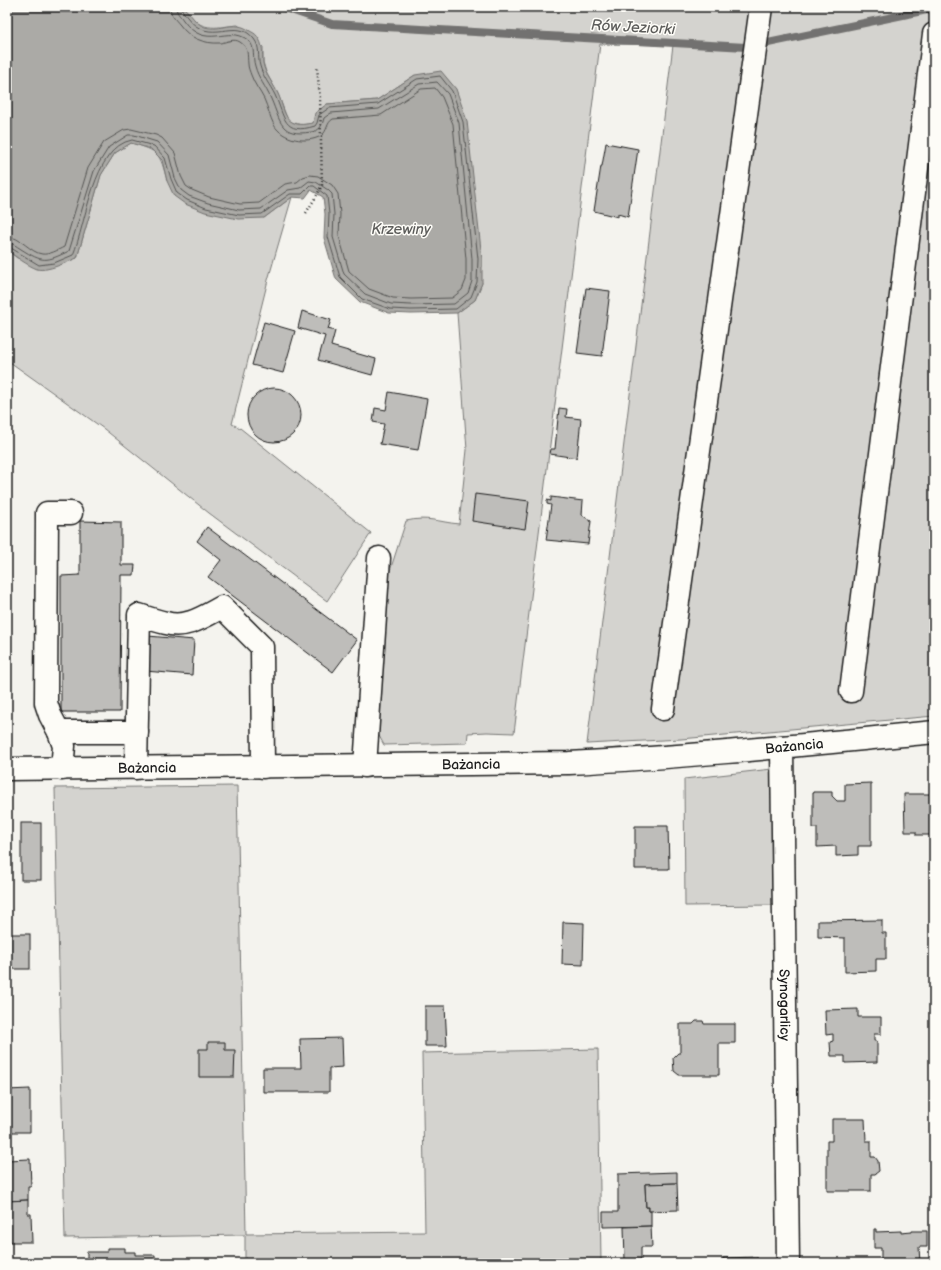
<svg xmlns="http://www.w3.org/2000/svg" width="941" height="1270" font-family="'Balsamiq Sans',sans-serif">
<rect width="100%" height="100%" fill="#f4f3ee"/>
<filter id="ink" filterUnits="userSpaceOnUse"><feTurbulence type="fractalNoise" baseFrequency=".025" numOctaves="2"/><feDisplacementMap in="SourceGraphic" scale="8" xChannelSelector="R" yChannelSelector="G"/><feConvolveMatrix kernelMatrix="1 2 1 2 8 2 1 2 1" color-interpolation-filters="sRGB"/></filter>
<g filter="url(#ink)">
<g fill="#d4d3cf" stroke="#787876">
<path d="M183,7H934V716L681,739L587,744L673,45L600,44L514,733L487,732L468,733L467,743L384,745L377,732L388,577L406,521C428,516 438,522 459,524L467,450L457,313L475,300L482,283L415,75L377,100L327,104L314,123L301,125L291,122L287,118L278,94L266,72L263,62V47L238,25C222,26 206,32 193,19C189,15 187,10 183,7Z"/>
<path d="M131,143C159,151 160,153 167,181L264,218L292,197L268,280L232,424L240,428L371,533L327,601L209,513L104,429L7,360V250L17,258H77L101,175L115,153Z"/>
<path d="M772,769L774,905L685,906L684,779Z"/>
<path d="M237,786L246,1234L425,1232L422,1053L598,1049L601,1263H245V1235L65,1238L55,788Z"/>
</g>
<path fill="#abaaa6" stroke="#72716f" d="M7,7H183C191,13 195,24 205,27C221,32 234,19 250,31C252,32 256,34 257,36C264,45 262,53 263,63C265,75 274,84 279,96C282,103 284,118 292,122C299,126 306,124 313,123L315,113L327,104L377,100L415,75L441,71L456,89L467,121L482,259V283L475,300L457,313L411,314L389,313L360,302L336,279L324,238L325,214L323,197L311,190L305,198L292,197L264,218L238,219L205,212L185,204L174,196L167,181L162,160L151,149L131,143L115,153L101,175L77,258C67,262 47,272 37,269C27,265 16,257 7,250Z"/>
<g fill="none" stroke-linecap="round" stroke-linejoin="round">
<g stroke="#555553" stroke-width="1">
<path d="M7,236C21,237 31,253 42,254C49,255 58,250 64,247L88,168L104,142L124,130L131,129L156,135L162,138L175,153L181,176L186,186L192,190L209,197L240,204L259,203L285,184L297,182L303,177L310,175L318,176L332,185L338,194L340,214L339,236L349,271L369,289L393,298L411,299L452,298L462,290L466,280V259L453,124L442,97L435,88L421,89L381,115L333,119C326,123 328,131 321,136C306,144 283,140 274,125C270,117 268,108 264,99C260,91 254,84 251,75C250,72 248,68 248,64C247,54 249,48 240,42C234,38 227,42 220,43C204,44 189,38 180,25C175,19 170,15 170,7"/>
<path d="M7,242C13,243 16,246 21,249C43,263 46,262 69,251L94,171L109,147L128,135H134L157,142L169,155L175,178L181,190L189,196L208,203L239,210L261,209L288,190L300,188L309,181L316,182L328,190L332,194L334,214L333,237L344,274L365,294L391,304L411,305L454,304L468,293L472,281V259L459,123L448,94L437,82L419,84L379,109L331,113L324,118C322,126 320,131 311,132C280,137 281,122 271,99C266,87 258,78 255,66C252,57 256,47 248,40C227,24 206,52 183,20C180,15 176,13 176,7"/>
<path d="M7,247L11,248L39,265L54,263L73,255C86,224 93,147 132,140L154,146L165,158L171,179L177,193L187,200L206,208L239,215L262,214L290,194H302L310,186H314L327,196L329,214L328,237L340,277L362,299L390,309L411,310L456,309L471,297L477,282L478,259L463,122L452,91L440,76L417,79L378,104L329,108L319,115L317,123L315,126C283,136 285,117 275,95C270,85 263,77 260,66C257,56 261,48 254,39C236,15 210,48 187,17C185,14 182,11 181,7"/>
</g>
<g stroke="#72716f" stroke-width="8">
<path d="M282,7L332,24L746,47"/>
<path d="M768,43L927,10"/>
</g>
</g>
<g fill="#bebdba" stroke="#1c1c1c">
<path d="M606,143L638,149L628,217L618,214V217L594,211L601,166H602Z"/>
<path d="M586,288L610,291L602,356L577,353Z"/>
<path d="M302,311L331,320L328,329L335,331L331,346L376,359L372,375L318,360L325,336L298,328Z"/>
<path d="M264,322L295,331L283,373L252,365Z"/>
<circle cx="274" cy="415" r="27"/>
<path d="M389,392L427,399L418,450L380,444L384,424L373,422L375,408L386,410Z"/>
<path d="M559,408L567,409L566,417L581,419L577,458L550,454L551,449H555Z"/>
<path d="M475,494L529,501L525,529L472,521Z"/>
<path d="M551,497L583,501L582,515L591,521L588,544L546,540L551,505L547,504V500L551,501Z"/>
<path d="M80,521L121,522V565H135L134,575H121L120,712H61V576L80,575Z"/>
<path d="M207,527L357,640L333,672L208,577L221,560L197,541Z"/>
<path d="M7,592L8,620H9L10,633H8V664Z"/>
<path d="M148,636L194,640L192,675L145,671Z"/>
<path d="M871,783V846H858V855L836,856V846L817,847V828H813V792H832V796L837,801H845V784Z"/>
<path d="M904,794H934V835H916V832H905Z"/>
<rect x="21" y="823" width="20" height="57"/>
<path d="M635,826H668L669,869H635Z"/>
<path d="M882,920V933H886V959H876V971L845,972V938L818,937V921Z"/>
<path d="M563,922L584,923L583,965L562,964Z"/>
<rect x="7" y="934" width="23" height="35"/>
<path d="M425,1006H445L447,1046H425Z"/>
<path d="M858,1009V1017H881V1034H874V1041H877V1062L845,1063V1056H831L830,1042L833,1041V1034L826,1035L825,1010Z"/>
<path d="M696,1021H703L704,1024H735V1043H719V1075H679L674,1071L673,1058L678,1053H680V1024H693Z"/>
<path d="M342,1038L343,1067L329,1068V1092H263V1068H301L300,1039Z"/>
<path d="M208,1042H225V1050H235L234,1077H199V1049H208Z"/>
<path d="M30,1089V1132H7V1090Z"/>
<path d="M832,1119H865L866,1141H871V1157H875L878,1161L879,1171L875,1174H871V1191H827V1141H832Z"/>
<path d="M30,1159L31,1187H28V1200L7,1201V1160Z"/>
<path d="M677,1172V1183L645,1184L646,1207H649V1211H651V1226L603,1227V1212H618V1174Z"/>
<path d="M677,1183L678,1210L649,1211V1207H646L645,1184Z"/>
<path d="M28,1200V1214H31L32,1242H7V1201Z"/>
<path d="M651,1226L652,1247H641V1260H625L624,1227Z"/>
<path d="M874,1229H876V1232L901,1231V1233L912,1232V1231H927V1247H919L920,1263H881V1248H874Z"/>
<path d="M107,1248H125V1252H135V1255H155V1263H76V1262H87V1252H107Z"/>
<path d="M757,1257L758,1262L763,1263H723V1258Z"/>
</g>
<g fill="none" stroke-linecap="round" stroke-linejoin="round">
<defs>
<g id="minor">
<path d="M851,691L934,34"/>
<path d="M663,709L761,7"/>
<path d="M59,732H137"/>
<path id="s1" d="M782,747L788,1263"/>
<path d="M365,766L379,558"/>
<path d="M136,768L139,615C148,618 157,621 166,623C186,629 205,616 222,607L262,647L263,767"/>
<path id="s2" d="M7,769L569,763C691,757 812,744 934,732"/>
<path d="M62,769L64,746L59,732L50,715L46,703L47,513H71"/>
</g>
</defs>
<use href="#minor" stroke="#1c1c1c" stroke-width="25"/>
<path stroke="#1c1c1c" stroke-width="2.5" stroke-dasharray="1 3" stroke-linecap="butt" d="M306,213L317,195L322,185L320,98L317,67"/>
<use href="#minor" stroke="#fdfcf7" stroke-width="22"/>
</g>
</g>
<g text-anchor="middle" stroke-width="3" stroke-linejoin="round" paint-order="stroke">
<g font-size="14" fill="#1c1c1c" stroke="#fdfcf7">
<text dy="5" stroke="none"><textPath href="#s2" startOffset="788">Bażancia</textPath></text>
<text dy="5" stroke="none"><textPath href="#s2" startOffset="464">Bażancia</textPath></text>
<text dy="5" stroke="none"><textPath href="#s2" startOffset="140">Bażancia</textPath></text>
<text dy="5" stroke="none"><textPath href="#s1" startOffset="258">Synogarlicy</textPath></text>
</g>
<g font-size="15" font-style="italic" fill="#5c5c5a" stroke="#fdfcf7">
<text transform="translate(633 27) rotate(3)" y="5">Rów Jeziorki</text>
<text x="401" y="234">Krzewiny</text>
</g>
</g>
<rect width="941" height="1270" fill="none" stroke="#fdfcf7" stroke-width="24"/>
<rect x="12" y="12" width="917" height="1246" fill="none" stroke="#1c1c1c" stroke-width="1.5" filter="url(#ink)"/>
</svg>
